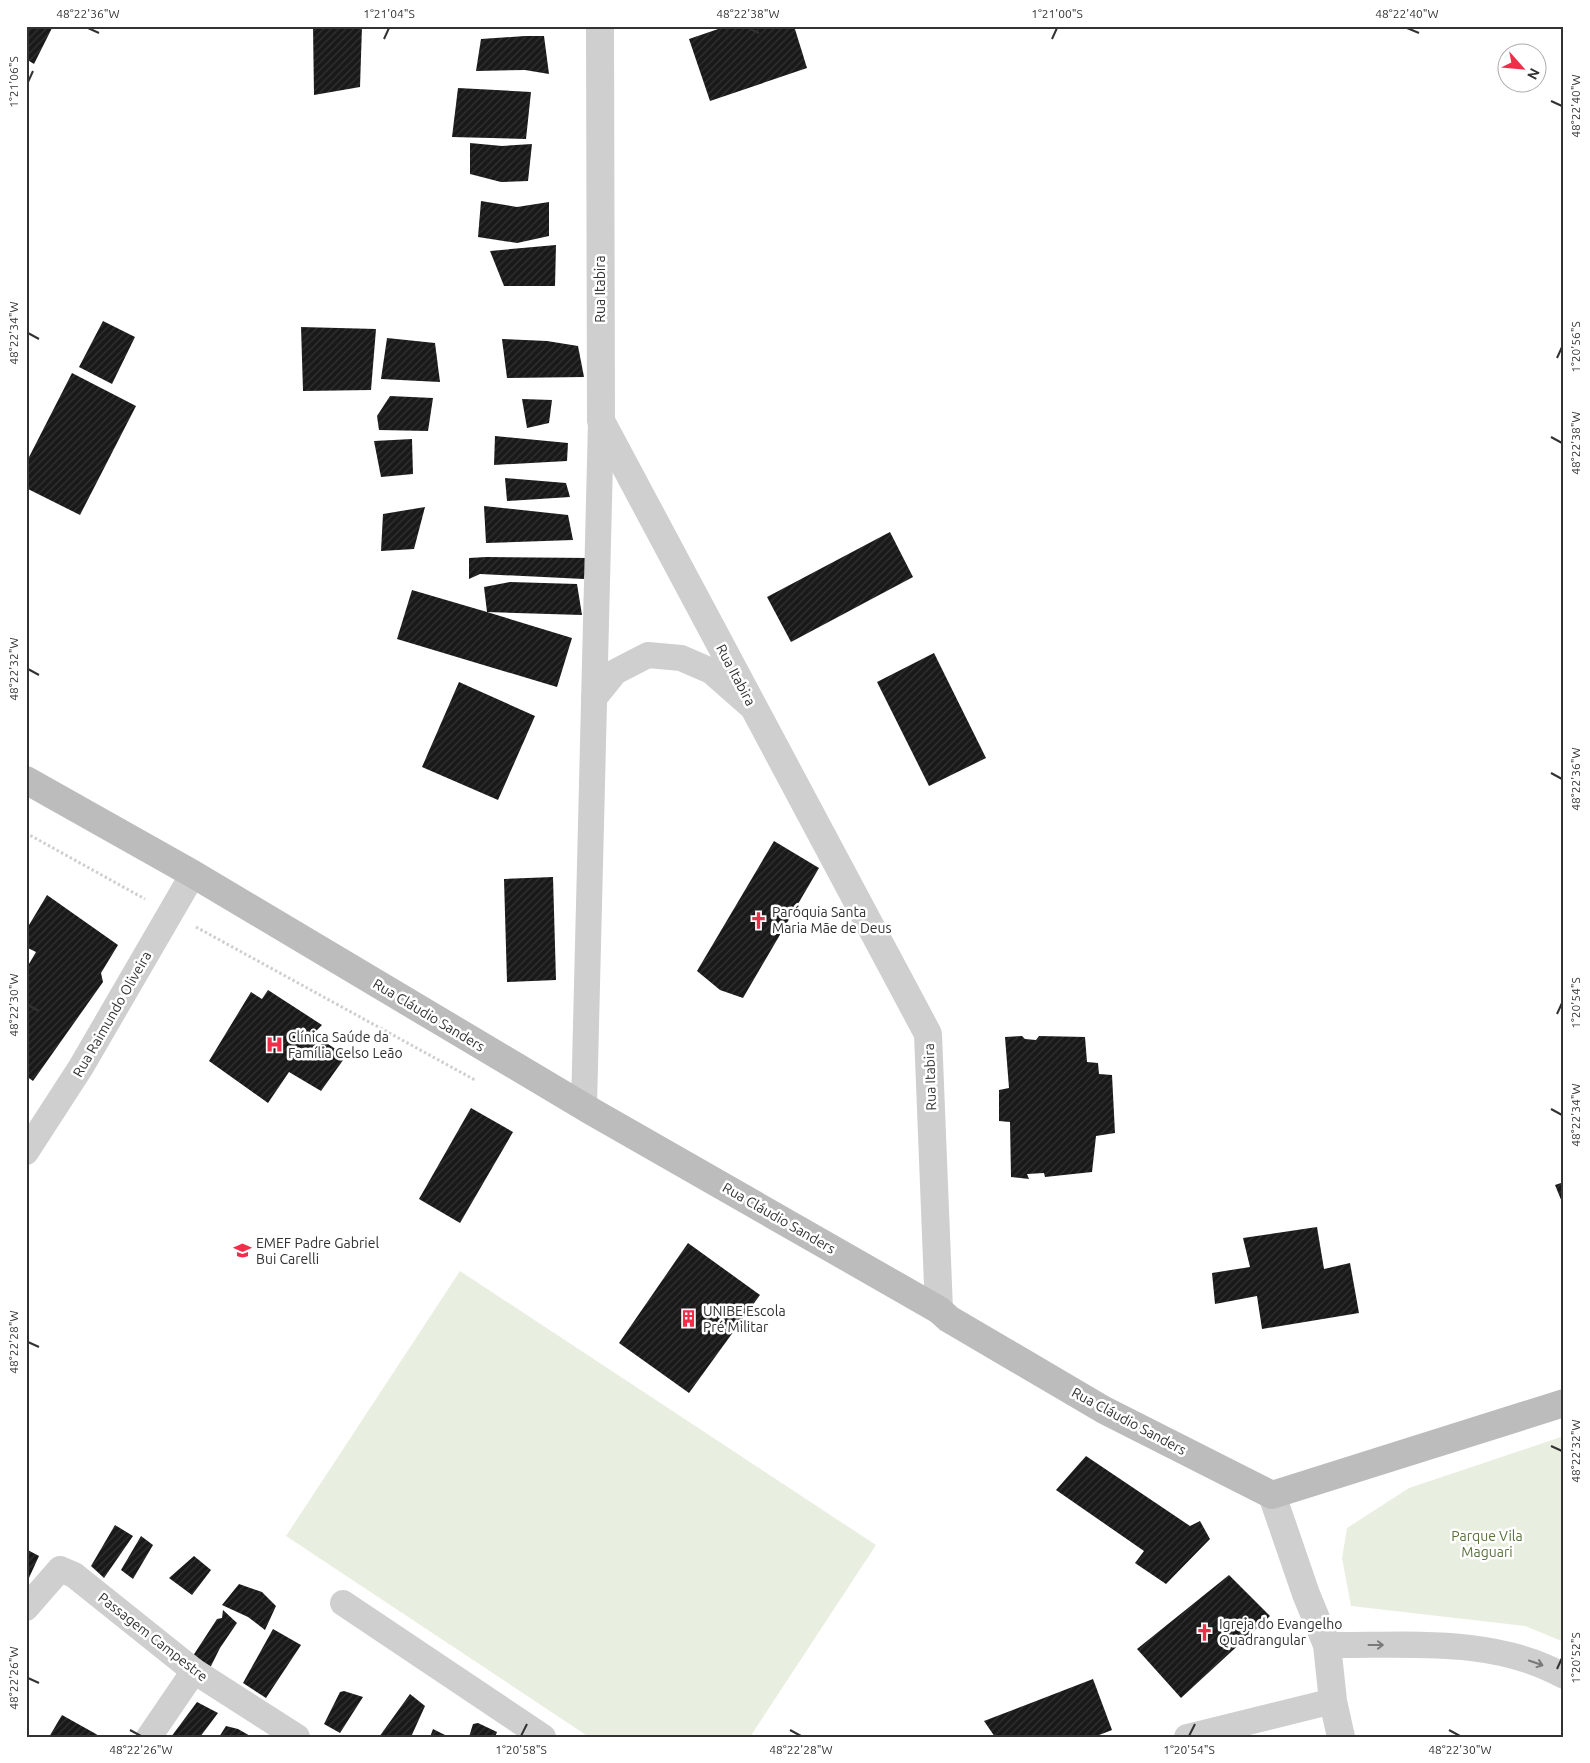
<svg xmlns="http://www.w3.org/2000/svg" width="1590" height="1763" font-family="Ubuntu,sans-serif">
<defs>
<pattern id="building-hatch" width="6" height="6" patternUnits="userSpaceOnUse" patternTransform="scale(1.25)"><rect width="6" height="6" fill="#191919"/><path d="M-1 1l2-2M0 6l6-6M5 7l2-2" fill="none" stroke="#323232"/></pattern>
</defs>
<rect width="100%" height="100%" fill="#fff"/>
<g fill="#e9efe0">
<path d="M460,1271L876,1545L750,1737H589L286,1536Z"/>
<path d="M1564,1436V1642L1525,1626L1351,1606L1342,1558L1347,1528L1409,1488Z"/>
</g>
<g fill="url(#building-hatch)">
<path d="M26,26H53L34,64L26,59Z"/>
<path d="M313,26H362L360,87L314,95Z"/>
<path d="M727,26H794L807,68L710,101L689,39Z"/>
<path d="M525,36H544L549,74L525,70L476,71L481,39Z"/>
<path d="M458,88L531,92L526,139L452,137Z"/>
<path d="M470,143L502,146L532,144L528,181L501,182L470,174Z"/>
<path d="M481,201L517,207L549,202V236L517,243L478,237Z"/>
<path d="M556,245L555,286H504L490,251Z"/>
<path d="M103,321L135,337L112,384L79,367Z"/>
<path d="M301,327L376,329L371,390L303,391Z"/>
<path d="M387,338L435,343L440,382L381,379Z"/>
<path d="M502,339L547,341L578,346L584,377L507,378Z"/>
<path d="M72,373L136,406L80,515L26,488V463Z"/>
<path d="M390,396L433,398L428,431L379,430L377,416Z"/>
<path d="M522,399L552,400L549,423L527,428Z"/>
<path d="M495,436L568,443L567,461L494,465Z"/>
<path d="M412,439L413,474L381,477L374,441Z"/>
<path d="M505,478L566,483L570,497L507,501Z"/>
<path d="M484,506L568,515L573,540L486,543Z"/>
<path d="M425,507L414,549L381,551L383,514Z"/>
<path d="M890,532L913,577L791,642L767,597Z"/>
<path d="M486,557L589,558L584,579L480,574L469,579V558Z"/>
<path d="M510,582L577,584L582,615L487,612L572,638L557,687L397,639L412,590L487,612L484,587Z"/>
<path d="M934,653L986,758L929,786L877,682Z"/>
<path d="M459,682L535,716L498,800L422,767Z"/>
<path d="M774,841L819,868L743,998L720,990L697,971Z"/>
<path d="M553,877L556,980L507,982L504,879Z"/>
<path d="M47,895L118,945L101,973L103,982L33,1081L26,1076V969L36,952L26,947V930Z"/>
<path d="M268,990L322,1025L313,1034L346,1056L321,1091L289,1072L268,1103L209,1061L251,992L262,999Z"/>
<path d="M1022,1036L1025,1039L1036,1040L1039,1036L1085,1037L1087,1062L1098,1063L1099,1074L1112,1075L1115,1133L1096,1136L1092,1172L1045,1177L1044,1173L1027,1174L1029,1179L1011,1177L1010,1122L999,1121V1090L1009,1088L1005,1037Z"/>
<path d="M471,1108L513,1132L460,1223L419,1199Z"/>
<path d="M1564,1182V1207L1555,1185Z"/>
<path d="M1317,1227L1324,1269L1350,1263L1359,1313L1262,1329L1257,1296L1215,1304L1212,1273L1250,1267L1243,1238Z"/>
<path d="M688,1243L760,1295L689,1393L619,1343Z"/>
<path d="M1086,1456L1190,1526L1200,1521L1210,1539L1166,1584L1135,1563L1144,1551L1056,1490Z"/>
<path d="M115,1525L133,1536L104,1578L91,1566Z"/>
<path d="M141,1536L153,1545L133,1579L121,1570Z"/>
<path d="M26,1549L39,1556L28,1580L26,1579Z"/>
<path d="M194,1556L211,1570L192,1595L169,1578Z"/>
<path d="M1229,1575L1270,1616L1181,1698L1137,1649Z"/>
<path d="M239,1584L262,1592L276,1606L265,1630L248,1617L222,1605Z"/>
<path d="M223,1610L237,1623L220,1648L209,1670L187,1665L217,1619L222,1618Z"/>
<path d="M273,1629L301,1645L266,1698L243,1683Z"/>
<path d="M1093,1679L1112,1730L1094,1737H995L984,1721Z"/>
<path d="M344,1691L363,1697L340,1733L324,1724L340,1692Z"/>
<path d="M410,1694L425,1706L411,1737H379Z"/>
<path d="M197,1702L218,1713L200,1737H171Z"/>
<path d="M62,1715L96,1734L100,1737H49Z"/>
<path d="M478,1723L497,1732L495,1737H469L473,1724Z"/>
<path d="M226,1726L238,1729L252,1737H219Z"/>
<path d="M433,1729L449,1737H430Z"/>
</g>
<g fill="none" stroke-linecap="round" stroke-linejoin="round">
<g stroke="#cfcfcf" stroke-width="3" stroke-dasharray="2.5 2.5" stroke-linecap="butt">
<path d="M26,833L145,899"/>
<path d="M196,927L475,1080"/>
</g>
<g stroke="#cfcfcf" stroke-width="26">
<path d="M594,698L615,672L648,655L681,658L711,671L752,707"/>
<path d="M584,1106L601,421"/>
<path d="M26,1152L81,1067L193,874"/>
<path d="M343,1603L543,1737"/>
<path d="M26,1608L60,1569L74,1575L194,1671L297,1737"/>
<path d="M1327,1645C1406,1646 1492,1636 1564,1676"/>
<path d="M149,1737L194,1671"/>
<path d="M1187,1737L1333,1701"/>
</g>
<g stroke="#cfcfcf" stroke-width="28">
<path d="M600,26L601,421L928,1034L939,1310"/>
<path d="M1272,1495L1306,1594L1327,1645L1333,1701L1341,1737"/>
</g>
<path stroke="#bcbcbc" stroke-width="28" d="M26,780L193,874L591,1111L939,1310L949,1319L1104,1410L1272,1495L1564,1403"/>
</g>
<defs><path id="oneway-shaft" d="M-6 0H5M1.5-3L5.5 0L1.5 3" fill="none" stroke-width="1.6" stroke-linecap="round" stroke-linejoin="round" transform="scale(1.25)"/></defs>
<g stroke="#797979">
<use href="#oneway-shaft" transform="translate(1376 1645)"/>
<use href="#oneway-shaft" transform="translate(1536 1663) rotate(19)"/>
</g>
<path fill="none" stroke="#323232" stroke-width="2" d="M88,28L99,33M748,28L759,33M1407,28L1419,33M384,39L389,28M1052,39L1057,28M28,82L33,71M1551,101L1562,106M28,333L39,339M1557,358L1562,347M1551,437L1562,443M28,669L39,675M1551,773L1562,779M28,1005L39,1011M1557,1014L1562,1003M1551,1109L1562,1115M28,1342L39,1347M1551,1446L1562,1451M1557,1669L1562,1658M28,1678L39,1683M130,1730L141,1736M790,1730L801,1736M1449,1730L1460,1736M521,1736L527,1724M1189,1736L1195,1724"/>
<defs>
<symbol id="church-bare" viewBox="-9 -9 18 18"><path d="M-1.2-6h2.4v3.5h3.3v2.4h-3.3V6h-2.4V-.1h-3.3v-2.4h3.3Z" fill="#ef2e49" stroke="#fff" stroke-width="2.5" paint-order="stroke"/></symbol>
<symbol id="hospital-bare" viewBox="-9 -9 18 18"><path d="M-5-5h3v3.5h4V-5h3V5h-3V1.5h-4V5h-3Z" fill="#ef2e49" stroke="#fff" stroke-width="2.5" paint-order="stroke"/></symbol>
<symbol id="school-bare" viewBox="-9 -9 18 18"><path d="M0-5L7-2L0 1L-7-2ZM-4 1L0 2.5L4 1V4Q0 6-4 4Z" fill="#ef2e49" stroke="#fff" stroke-width="2.5" paint-order="stroke"/></symbol>
<symbol id="building-bare" viewBox="-9 -9 18 18"><path d="M-4-6H4V6H1V3H-1V6H-4ZM-2.5-4.3h1.7v1.8h-1.7ZM.8-4.3h1.7v1.8H.8ZM-2.5-1h1.7V.8h-1.7ZM.8-1h1.7V.8H.8Z" fill="#ef2e49" stroke="#fff" stroke-width="2.5" paint-order="stroke"/></symbol>
</defs>
<g fill-rule="evenodd">
<use href="#church-bare" x="746" y="908" width="25" height="25"/>
<use href="#hospital-bare" x="262" y="1032" width="25" height="25"/>
<use href="#school-bare" x="230" y="1238" width="25" height="25"/>
<use href="#building-bare" x="676" y="1306" width="25" height="25"/>
<use href="#church-bare" x="1192" y="1620" width="25" height="25"/>
</g>
<g text-anchor="middle" stroke-width="5" stroke-linejoin="round" paint-order="stroke">
<g font-size="14" fill="#323232" stroke="#fff">
<text transform="translate(600 289) rotate(-90)" y="5">Rua Itabira</text>
<text transform="translate(736 675) rotate(62)" y="5">Rua Itabira</text>
<text transform="translate(112 1014) rotate(-60)" y="5">Rua Raimundo Oliveira</text>
<text transform="translate(429 1015) rotate(31)" y="5">Rua Cláudio Sanders</text>
<text transform="translate(930 1077) rotate(-92)" y="5">Rua Itabira</text>
<text transform="translate(779 1218) rotate(30)" y="5">Rua Cláudio Sanders</text>
<text transform="translate(1129 1421) rotate(28)" y="5">Rua Cláudio Sanders</text>
<text transform="translate(153 1637) rotate(38)" y="5">Passagem Campestre</text>
</g>
<g font-size="14" fill="#323232" stroke="#fff" text-anchor="start">
<text x="772" y="917">Paróquia Santa<tspan x="772" dy="16">Maria Mãe de Deus</tspan></text>
<text x="288" y="1042">Clínica Saúde da<tspan x="288" dy="16">Família Celso Leão</tspan></text>
<text x="256" y="1248">EMEF Padre Gabriel<tspan x="256" dy="16">Bui Carelli</tspan></text>
<text x="703" y="1316">UNIBE Escola<tspan x="703" dy="16">Pré Militar</tspan></text>
<text x="1219" y="1629">Igreja do Evangelho<tspan x="1219" dy="16">Quadrangular</tspan></text>
</g>
<g font-size="14" fill="#59723c" stroke="#fff">
<text x="1487" y="1541">Parque Vila<tspan x="1487" dy="16">Maguari</tspan></text>
</g>
</g>
<rect width="1590" height="1763" fill="none" stroke="#ffffff" stroke-width="55"/>
<g transform="translate(1522 68) rotate(117)"><circle r="24" fill="#ffffff" stroke="#adadad"/>
<path d="M0-4L9 19L0 12L-9 19Z" fill="#ef2e49"/>
<text y="-8" font-size="14" font-weight="bold" text-anchor="middle" fill="#323232">N</text>
</g>
<rect x="28" y="28" width="1534" height="1708" fill="none" stroke="#323232" stroke-width="2"/>
<g font-size="12" text-anchor="middle" fill="#323232">
<text x="88" y="18">48°22'36"W</text>
<text x="389" y="18">1°21'04"S</text>
<text x="748" y="18">48°22'38"W</text>
<text x="1057" y="18">1°21'00"S</text>
<text x="1407" y="18">48°22'40"W</text>
<text transform="translate(14 82) rotate(-90)" y="4">1°21'06"S</text>
<text transform="translate(1576 106) rotate(-90)" y="4">48°22'40"W</text>
<text transform="translate(14 333) rotate(-90)" y="4">48°22'34"W</text>
<text transform="translate(1576 347) rotate(-90)" y="4">1°20'56"S</text>
<text transform="translate(1576 443) rotate(-90)" y="4">48°22'38"W</text>
<text transform="translate(14 669) rotate(-90)" y="4">48°22'32"W</text>
<text transform="translate(1576 779) rotate(-90)" y="4">48°22'36"W</text>
<text transform="translate(1576 1003) rotate(-90)" y="4">1°20'54"S</text>
<text transform="translate(14 1005) rotate(-90)" y="4">48°22'30"W</text>
<text transform="translate(1576 1115) rotate(-90)" y="4">48°22'34"W</text>
<text transform="translate(14 1342) rotate(-90)" y="4">48°22'28"W</text>
<text transform="translate(1576 1451) rotate(-90)" y="4">48°22'32"W</text>
<text transform="translate(1576 1658) rotate(-90)" y="4">1°20'52"S</text>
<text transform="translate(14 1678) rotate(-90)" y="4">48°22'26"W</text>
<text x="141" y="1754">48°22'26"W</text>
<text x="521" y="1754">1°20'58"S</text>
<text x="801" y="1754">48°22'28"W</text>
<text x="1189" y="1754">1°20'54"S</text>
<text x="1460" y="1754">48°22'30"W</text>
</g>
</svg>
